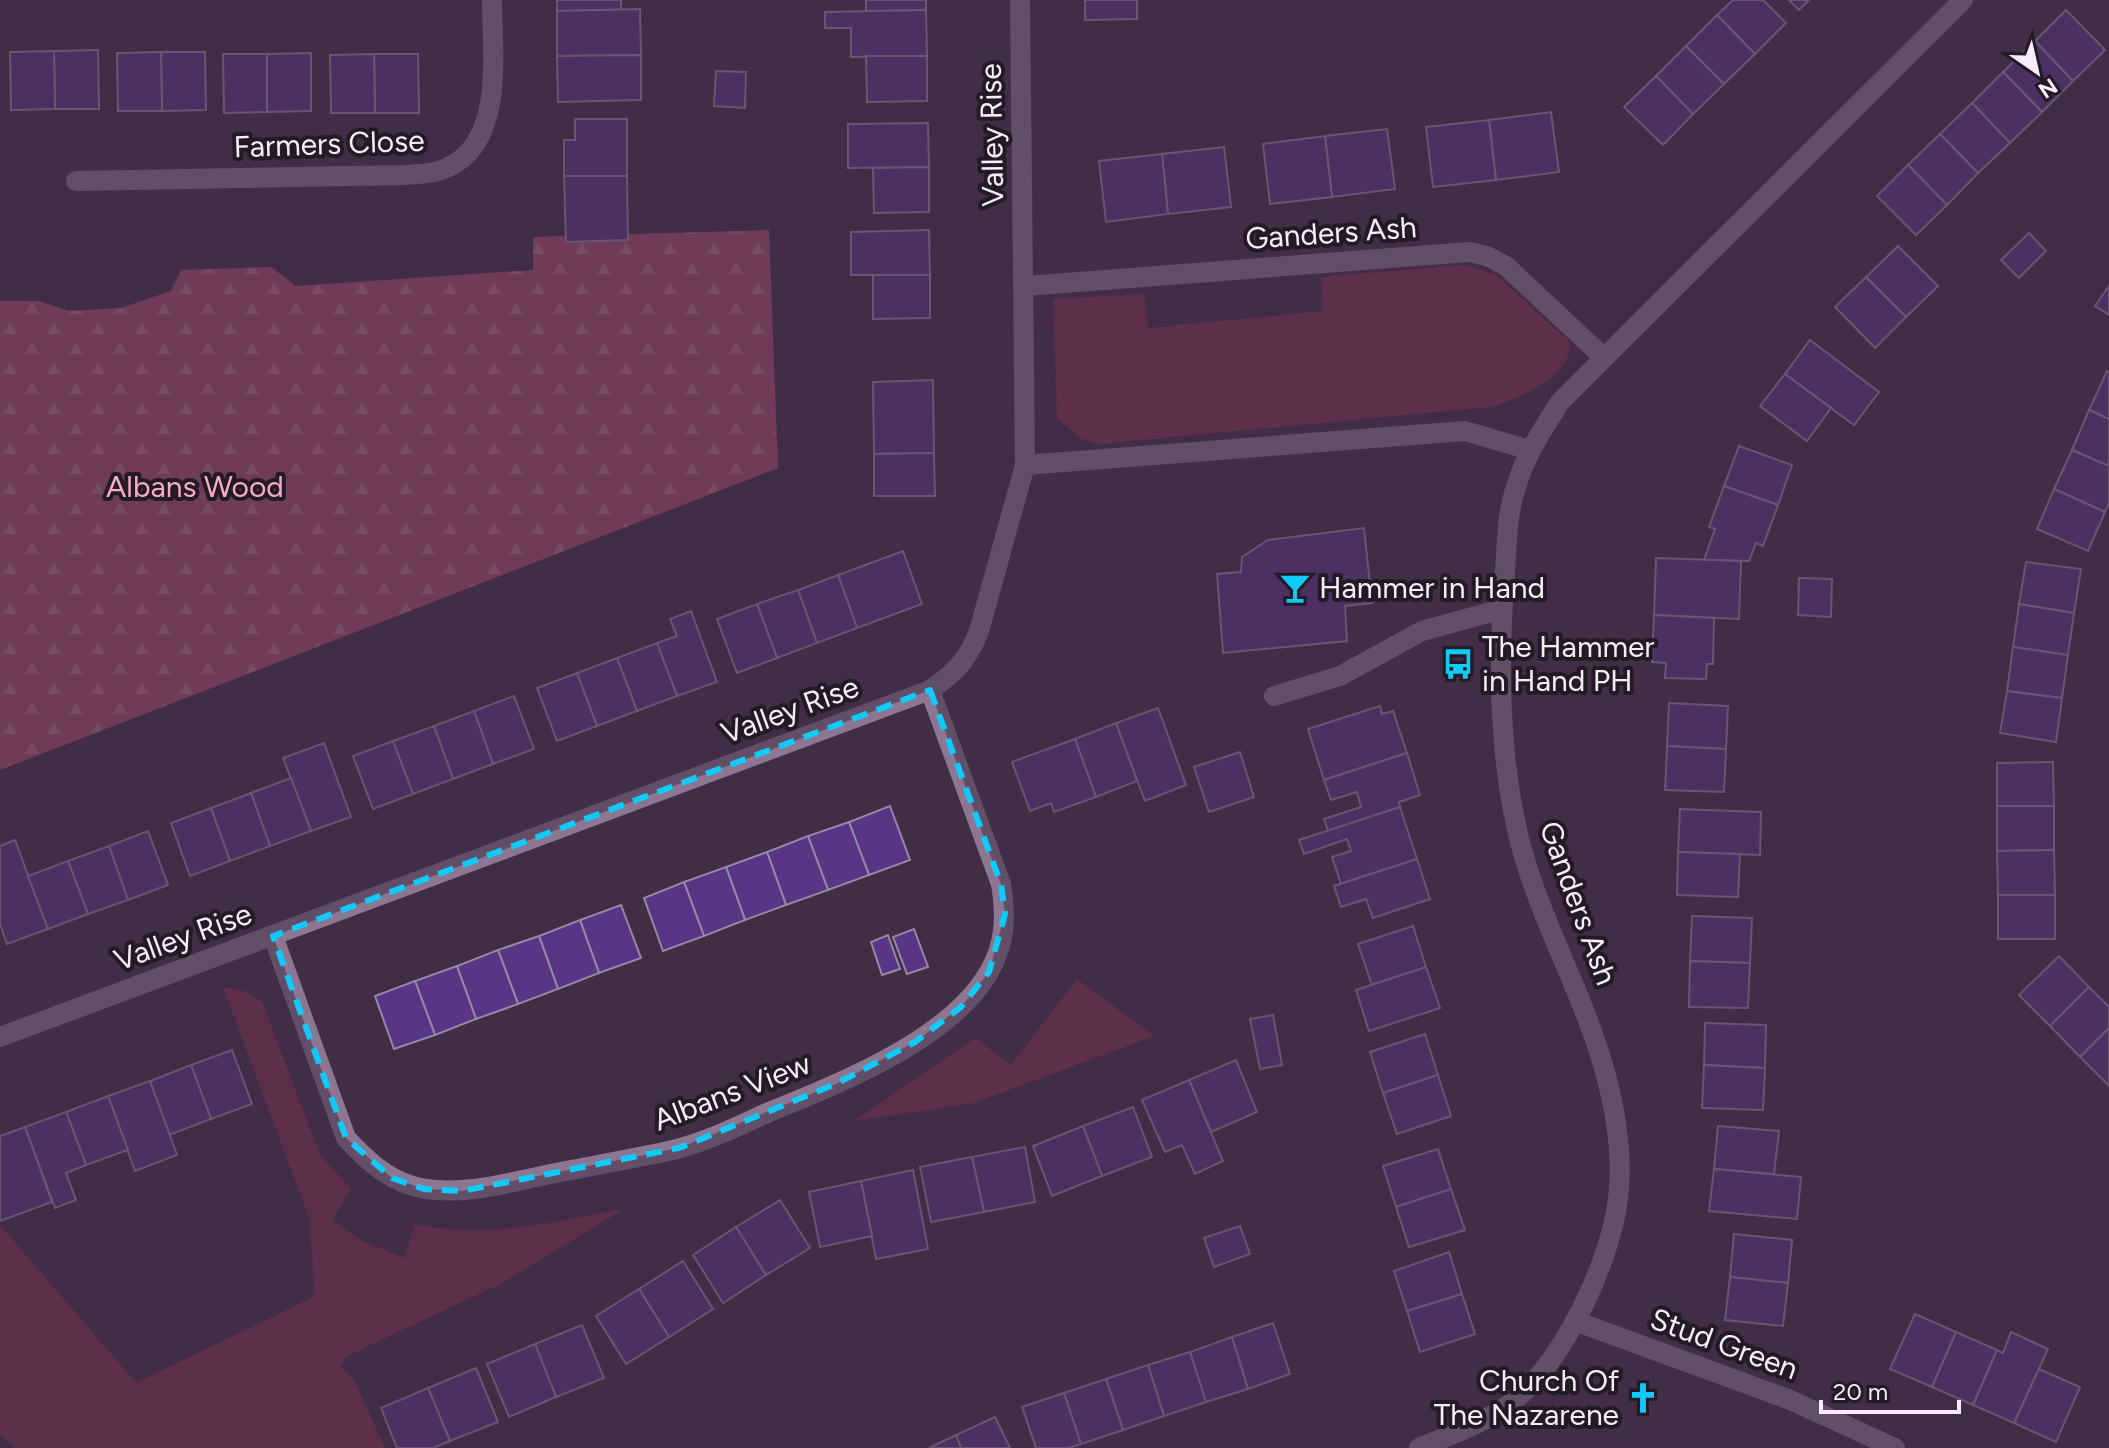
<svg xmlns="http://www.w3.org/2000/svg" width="2109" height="1448" font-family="Figtree,sans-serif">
<defs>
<pattern id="forest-firs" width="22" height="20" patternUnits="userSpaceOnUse" patternTransform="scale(2)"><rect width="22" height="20" fill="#a94d70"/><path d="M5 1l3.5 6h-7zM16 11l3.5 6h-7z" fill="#ba6f8c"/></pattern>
</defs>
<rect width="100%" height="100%" fill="#412e45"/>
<g fill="#7f3250">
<path d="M1464,265L1496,275L1569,341C1575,376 1518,399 1491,407L1098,444L1080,438L1057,418L1053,299L1144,294L1148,328L1323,311L1321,277Z"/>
<path d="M1077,979L1154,1036L974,1103L854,1121L975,1038L1011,1065Z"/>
<path d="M223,987L244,991L262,1001L320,1155L351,1189L332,1220L362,1241L405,1258L414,1224C486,1240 553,1222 624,1209L500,1284L347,1356L340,1366L353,1378L385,1448H15L0,1434V1225L136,1383L315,1296L309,1218Z"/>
</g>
<path fill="url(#forest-firs)" d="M769,230L778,468L0,770V301H39L69,311L121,308L171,291L181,270L271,267L296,286L533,270V237Z"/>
<g fill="#583685" stroke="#9388a8" stroke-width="2">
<path d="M557,0H621V10L557,11Z"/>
<path d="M866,0H926V10L866,11Z"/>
<path d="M1085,0H1137V19L1085,20Z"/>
<path d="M1733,0H1763L1786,23L1755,54L1717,15Z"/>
<path d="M1789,0H1809L1799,10Z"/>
<path d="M640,9L641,55L557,56V11Z"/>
<path d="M926,10L927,56L851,57V28H825V12Z"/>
<path d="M2066,10L2105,50L2073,81L2035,41Z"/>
<path d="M1717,15L1755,54L1724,84L1686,46Z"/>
<path d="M2035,41L2073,81L2042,112L2003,72Z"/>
<path d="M1686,46L1724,84L1693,114L1656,76Z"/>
<path d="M98,50L99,109H55L54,51Z"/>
<path d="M54,51L55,109L11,110L10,52Z"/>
<path d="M161,52H205L206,110L162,111Z"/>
<path d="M161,52L162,111H118L117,53Z"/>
<path d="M311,53V111L267,112V54Z"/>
<path d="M223,54H267V112L224,113Z"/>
<path d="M374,54H418L419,113H375Z"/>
<path d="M374,54L375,113H331L330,55Z"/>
<path d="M641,55V100L558,102L557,56Z"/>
<path d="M866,56H927V101L867,102Z"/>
<path d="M716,71L746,72L745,108L714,106Z"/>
<path d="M2003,72L2042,112L2010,143L1972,103Z"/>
<path d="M1656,76L1693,114L1663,145L1624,107Z"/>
<path d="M1972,103L2010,143L1978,173L1940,134Z"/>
<path d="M1551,112L1559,172L1496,180L1489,120Z"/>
<path d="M575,119H627V176H564V140H575Z"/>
<path d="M1489,120L1496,180L1433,187L1426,127Z"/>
<path d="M928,123L929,167L848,168V124Z"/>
<path d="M1387,129L1395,189L1332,197L1325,136Z"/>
<path d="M1940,134L1978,173L1947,205L1908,165Z"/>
<path d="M1325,136L1332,197L1270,204L1263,144Z"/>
<path d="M1224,147L1231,207L1168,214L1162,154Z"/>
<path d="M1162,154L1168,214L1106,222L1099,161Z"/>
<path d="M1908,165L1947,205L1916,235L1877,196Z"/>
<path d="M929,167V212L874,213L873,168Z"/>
<path d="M564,176H627L628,240L566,242Z"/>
<path d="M929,230L930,275H851V232Z"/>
<path d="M2029,233L2046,251L2019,278L2001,260Z"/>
<path d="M1898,246L1938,286L1906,317L1866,277Z"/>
<path d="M873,275H930V318L873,319Z"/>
<path d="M1866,277L1906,317L1875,348L1835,307Z"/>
<path d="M2109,286V315L2095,306Z"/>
<path d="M1810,340L1879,392L1854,425L1785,374Z"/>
<path d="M2107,371L2109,372V419L2089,410Z"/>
<path d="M1785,374L1831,408L1807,441L1760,406Z"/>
<path d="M933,380L934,453L874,454L873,382Z"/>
<path d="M2089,410L2109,419V466L2072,450Z"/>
<path d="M1739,446L1792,465L1778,505L1724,486Z"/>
<path d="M2072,450L2109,466V503L2105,512L2054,489Z"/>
<path d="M934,453L935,496H874V454Z"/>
<path d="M1724,486L1778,505L1763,546L1756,543L1749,561L1704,560L1715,529L1709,527Z"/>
<path d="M2054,489L2105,512L2088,551L2037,529Z"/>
<path d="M1364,528L1372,603L1345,606L1347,641L1223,653L1217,574L1241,572L1242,557L1268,540Z"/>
<path d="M903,551L922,604L857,628L838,575Z"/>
<path d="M1656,558L1741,561L1739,619L1654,615Z"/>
<path d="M2026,562L2081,569L2074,613L2019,604Z"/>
<path d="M838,575L857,628L817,643L798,590Z"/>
<path d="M1799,578L1832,579L1831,617L1798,615Z"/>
<path d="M798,590L817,643L777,658L757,604Z"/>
<path d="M757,604L777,658L737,673L717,619Z"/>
<path d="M2019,604L2074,613L2068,655L2013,647Z"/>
<path d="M691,611L717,682L677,696L657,643L677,636L670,619Z"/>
<path d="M1654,615L1714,618L1713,664H1707L1706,679L1665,678L1666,663L1652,662Z"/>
<path d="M657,643L677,696L637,711L617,658Z"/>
<path d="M2013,647L2068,655L2062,698L2007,691Z"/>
<path d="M617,658L637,711L597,726L577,673Z"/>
<path d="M577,673L597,726L557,741L537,688Z"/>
<path d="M2007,691L2062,698L2056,742L2000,733Z"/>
<path d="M514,696L534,749L493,764L474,711Z"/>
<path d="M1669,703L1728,706L1726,749L1667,746Z"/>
<path d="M1380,706L1382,714L1393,711L1407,753L1324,780L1308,729Z"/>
<path d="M1158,708L1186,785L1145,801L1116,723Z"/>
<path d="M474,711L493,764L453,779L434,726Z"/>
<path d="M1116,723L1137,781L1096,797L1075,739Z"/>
<path d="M434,726L453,779L413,794L393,741Z"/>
<path d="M1075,739L1096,797L1054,812L1051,803L1030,811L1012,762Z"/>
<path d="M393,741L413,794L373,809L353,756Z"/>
<path d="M324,743L351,817L311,831L283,758Z"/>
<path d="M1667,746L1726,749L1724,792L1665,790Z"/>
<path d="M1240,752L1254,797L1209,812L1194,767Z"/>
<path d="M1407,753L1420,795L1399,802L1400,807L1328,831L1324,819L1361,807L1357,792L1331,800L1324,780Z"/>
<path d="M2053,762L2054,806H1997V763Z"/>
<path d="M291,778L311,831L270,846L251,793Z"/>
<path d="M251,793L270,846L230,861L211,808Z"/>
<path d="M890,806L910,860L869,875L849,822Z"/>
<path d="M1997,806H2054V850L1997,851Z"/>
<path d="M1400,807L1417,859L1341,884L1332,857L1351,851L1347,839L1304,854L1299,840Z"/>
<path d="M211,808L230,861L190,876L171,823Z"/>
<path d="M1680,809L1761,812L1760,855L1678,852Z"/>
<path d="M849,822L869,875L828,890L808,836Z"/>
<path d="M148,831L168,885L128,900L109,846Z"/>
<path d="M808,836L828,890L786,905L767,852Z"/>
<path d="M15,840L48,929L7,944L0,924V846Z"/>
<path d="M109,846L128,900L88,914L68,861Z"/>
<path d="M2054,850L2055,895H1998L1997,851Z"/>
<path d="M767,852L786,905L745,920L726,867Z"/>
<path d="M1678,852L1740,854L1738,897L1677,895Z"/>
<path d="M1417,859L1430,899L1373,918L1366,899L1341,907L1334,886Z"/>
<path d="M68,861L88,914L48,929L28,876Z"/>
<path d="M726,867L745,920L704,936L684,882Z"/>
<path d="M684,882L704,936L663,951L644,898Z"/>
<rect x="1998" y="895" width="57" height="44"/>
<path d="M621,905L641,958L599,973L580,920Z"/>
<path d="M1692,916L1752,918L1750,963L1690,961Z"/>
<path d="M580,920L599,973L558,989L539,936Z"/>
<path d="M1413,926L1426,967L1372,985L1358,944Z"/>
<path d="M914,929L928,967L907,974L893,937Z"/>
<path d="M888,935L900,969L882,975L871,942Z"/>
<path d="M539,936L558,989L518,1004L498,950Z"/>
<path d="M498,950L518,1004L476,1019L457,966Z"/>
<path d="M2059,956L2089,987L2050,1026L2019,995Z"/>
<path d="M1690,961L1750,963L1748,1008L1689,1007Z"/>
<path d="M457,966L476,1019L435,1035L415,981Z"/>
<path d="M1426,967L1440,1008L1369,1031L1356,990Z"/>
<path d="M415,981L435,1035L394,1049L375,996Z"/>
<path d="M2089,987L2109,1007V1028L2080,1057L2050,1026Z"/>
<path d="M1273,1015L1282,1065L1260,1069L1250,1019Z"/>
<path d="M1705,1023L1766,1025L1765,1068L1704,1065Z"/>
<path d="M2109,1028V1086L2080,1057Z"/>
<path d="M1425,1034L1438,1075L1383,1093L1370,1052Z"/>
<path d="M232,1050L252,1104L211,1119L191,1065Z"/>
<path d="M1236,1060L1257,1112L1211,1132L1189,1080Z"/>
<path d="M191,1065L211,1119L169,1135L150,1081Z"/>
<path d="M1704,1065L1765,1068L1763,1110L1702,1108Z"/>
<path d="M1438,1075L1451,1116L1397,1134L1383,1093Z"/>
<path d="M1189,1080L1223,1161L1195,1174L1182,1145L1165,1152L1142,1100Z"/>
<path d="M150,1081L177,1155L135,1171L108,1096Z"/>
<path d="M108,1096L128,1150L86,1165L66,1112Z"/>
<path d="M1133,1107L1152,1157L1102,1176L1083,1126Z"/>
<path d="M66,1112L86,1165L66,1173L76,1200L55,1208L25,1127Z"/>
<path d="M1083,1126L1102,1176L1052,1196L1033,1146Z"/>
<path d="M1718,1126L1779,1131L1774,1174L1714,1169Z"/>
<path d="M25,1127L52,1202L0,1221V1136Z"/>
<path d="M1025,1147L1035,1202L984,1212L972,1157Z"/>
<path d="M1438,1149L1451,1189L1396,1207L1383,1166Z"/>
<path d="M972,1157L984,1212L931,1222L920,1167Z"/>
<path d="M1714,1169L1801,1177L1797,1219L1709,1211Z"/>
<path d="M913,1170L928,1249L876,1259L861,1181Z"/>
<path d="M861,1181L872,1236L820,1247L809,1192Z"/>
<path d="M1451,1189L1465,1230L1409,1247L1396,1207Z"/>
<path d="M780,1200L810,1248L766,1275L736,1227Z"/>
<path d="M1240,1226L1250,1254L1214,1267L1204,1238Z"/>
<path d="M736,1227L766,1275L723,1303L693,1255Z"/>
<path d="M1734,1234L1792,1240L1788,1283L1730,1277Z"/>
<path d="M1449,1252L1462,1294L1407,1311L1394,1271Z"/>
<path d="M683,1261L713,1309L669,1337L639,1289Z"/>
<path d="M1730,1277L1788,1283L1783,1326L1725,1320Z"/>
<path d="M639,1289L669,1337L626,1364L596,1316Z"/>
<path d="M1462,1294L1475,1334L1420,1352L1407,1311Z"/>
<path d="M1915,1314L1956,1332L1932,1387L1890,1369Z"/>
<path d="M1273,1323L1290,1374L1248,1389L1232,1337Z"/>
<path d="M582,1325L604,1378L556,1397L535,1344Z"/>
<path d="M1956,1332L1997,1350L1973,1405L1932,1387Z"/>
<path d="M2011,1332L2048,1349L2014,1423L1973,1405L1997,1350L2003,1353Z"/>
<path d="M1232,1337L1248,1389L1206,1402L1190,1352Z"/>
<path d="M535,1344L556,1397L509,1417L487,1364Z"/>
<path d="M1190,1352L1206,1402L1164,1416L1148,1365Z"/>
<path d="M1148,1365L1164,1416L1123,1430L1106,1379Z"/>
<path d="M476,1368L498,1422L450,1441L428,1388Z"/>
<path d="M2039,1369L2080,1387L2056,1442L2014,1423Z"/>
<path d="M1106,1379L1123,1430L1081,1444L1064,1393Z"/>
<path d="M428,1388L450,1441L433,1448H397L381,1408Z"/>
<path d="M1064,1393L1081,1444L1069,1448H1036L1022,1407Z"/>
<path d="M995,1417L1010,1448H961L956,1435Z"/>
<path d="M956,1435L961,1448H929Z"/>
</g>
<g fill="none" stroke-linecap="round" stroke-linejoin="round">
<g stroke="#8c7691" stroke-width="20">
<path d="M1026,286L1469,252L1487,256L1506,266L1602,356"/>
<path d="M1274,696L1340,676L1422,631L1502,609"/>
</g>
<g stroke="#8c7691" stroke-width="20">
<path d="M76,181L406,175C416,174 428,174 438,171C507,151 492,54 492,0"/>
<path d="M1025,465L1465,431L1530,450"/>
<path d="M273,936L346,1138C368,1162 392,1184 426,1189C466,1195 507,1183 546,1175C589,1166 634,1159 677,1149C708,1141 738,1126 767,1113C839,1083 948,1042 989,972C1006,943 1006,915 1001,884L930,690"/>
<path d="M0,1037L930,690C955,673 968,660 979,631L1025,465L1020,0"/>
<path d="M1575,1321L1788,1399L1895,1448"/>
<path d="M1419,1448C1446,1437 1476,1426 1501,1410C1556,1375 1599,1284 1614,1222C1625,1174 1618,1119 1605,1072C1584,995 1542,924 1521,846C1498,757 1498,662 1505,571C1507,543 1507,513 1516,487C1525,456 1543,429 1560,402L1963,0"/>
</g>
</g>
<path d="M0 0H2109V1448H0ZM930,690L1001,884L1005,914L989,972L961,1007L915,1042L838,1083L679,1148L462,1191L424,1189L392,1178L346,1138L273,936Z" fill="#412e45" fill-opacity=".55" fill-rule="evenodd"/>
<path fill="none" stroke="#10cafa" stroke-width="6" stroke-dasharray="16 10" stroke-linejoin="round" d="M930,690L1001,884L1005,914L989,972L961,1007L915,1042L838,1083L679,1148L462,1191L424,1189L392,1178L346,1138L273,936Z"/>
<defs>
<symbol id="bar-bare" viewBox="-9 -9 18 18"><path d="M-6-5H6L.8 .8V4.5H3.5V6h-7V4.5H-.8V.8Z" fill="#10cafa" stroke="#221a24" stroke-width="2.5" paint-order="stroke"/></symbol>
<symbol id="bus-bare" viewBox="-9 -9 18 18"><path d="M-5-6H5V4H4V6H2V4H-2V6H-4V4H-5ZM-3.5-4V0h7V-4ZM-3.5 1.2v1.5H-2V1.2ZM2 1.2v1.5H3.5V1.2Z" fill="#10cafa" stroke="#221a24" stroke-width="2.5" paint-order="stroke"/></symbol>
<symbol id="church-bare" viewBox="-9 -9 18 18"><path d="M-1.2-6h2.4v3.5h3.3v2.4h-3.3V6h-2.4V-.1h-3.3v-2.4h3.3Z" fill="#10cafa" stroke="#221a24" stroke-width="2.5" paint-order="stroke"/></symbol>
</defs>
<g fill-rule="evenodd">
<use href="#bar-bare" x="1273" y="566" width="44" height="44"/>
<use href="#bus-bare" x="1436" y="642" width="44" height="44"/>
<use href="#church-bare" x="1621" y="1376" width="44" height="44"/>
</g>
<g text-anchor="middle" stroke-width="8" stroke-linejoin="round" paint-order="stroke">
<g font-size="30" fill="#f8ecfb" stroke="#221a24">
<text transform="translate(992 135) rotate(-91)" y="10">Valley Rise</text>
<text transform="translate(329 144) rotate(-2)" y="10">Farmers Close</text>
<text transform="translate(1331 233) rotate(-4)" y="10">Ganders Ash</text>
<text transform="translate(790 710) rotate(-20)" y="10">Valley Rise</text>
<text transform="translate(1578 903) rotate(70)" y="10">Ganders Ash</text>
<text transform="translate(183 937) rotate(-20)" y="10">Valley Rise</text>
<text transform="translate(732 1092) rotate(-21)" y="10">Albans View</text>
<text transform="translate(1724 1344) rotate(20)" y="10">Stud Green</text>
</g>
<g font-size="30" fill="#f8acc4" stroke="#221a24">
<text x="195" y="497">Albans Wood</text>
</g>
<g font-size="30" fill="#f8ecfb" stroke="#221a24" text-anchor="start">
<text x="1319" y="598">Hammer in Hand</text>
<text x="1482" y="657">The Hammer<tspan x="1482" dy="34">in Hand PH</tspan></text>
<text x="1619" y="1391" text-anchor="end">Church Of<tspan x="1619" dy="34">The Nazarene</tspan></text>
</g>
</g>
<g transform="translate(2037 72) rotate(146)" stroke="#221a24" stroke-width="6" paint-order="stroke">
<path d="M0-6L14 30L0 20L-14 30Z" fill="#f8ecfb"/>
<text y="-12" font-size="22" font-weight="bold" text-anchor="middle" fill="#f8ecfb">N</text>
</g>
<path d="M1821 1400v12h138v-12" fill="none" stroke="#f8ecfb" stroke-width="4"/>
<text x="1833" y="1400" font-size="24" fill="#f8ecfb" stroke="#221a24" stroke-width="6" paint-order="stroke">20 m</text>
</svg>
